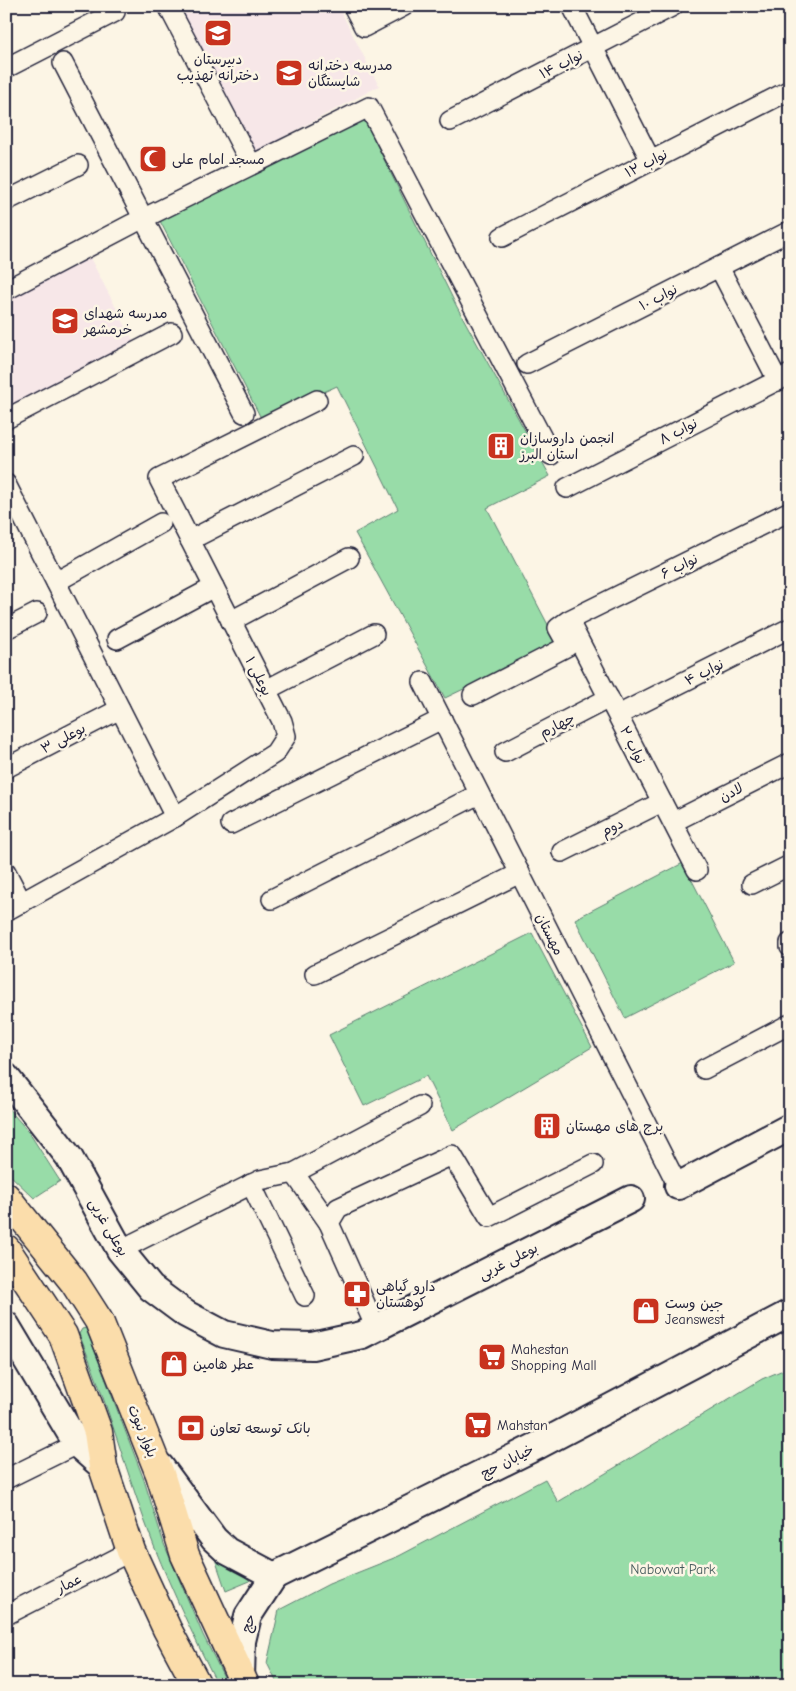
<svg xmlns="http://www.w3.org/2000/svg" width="796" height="1691" font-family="'Comic Neue','Playpen Sans Arabic',sans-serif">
<rect width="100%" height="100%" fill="#fcf5e5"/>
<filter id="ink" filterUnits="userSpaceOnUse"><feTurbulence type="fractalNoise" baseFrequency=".02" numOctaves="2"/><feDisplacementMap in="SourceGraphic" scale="10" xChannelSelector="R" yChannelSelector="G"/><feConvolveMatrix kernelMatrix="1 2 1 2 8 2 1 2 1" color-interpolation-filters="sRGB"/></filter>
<g filter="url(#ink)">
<g fill="#f7e7e8">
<path d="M173,6H338L379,86L250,155Z"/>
<path d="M89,256L135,344L6,410V298Z"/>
</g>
<g fill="#98dca8" stroke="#5d7f72">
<path d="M364,119L457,307L550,476L487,508L558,644L445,698L355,533L398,509L337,386L262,420L160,221Z"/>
<path d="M683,863L734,962L625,1018L575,919Z"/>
<path d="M532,933L592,1047L453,1130L426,1076L364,1106L329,1035Z"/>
<path d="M6,1106L28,1131L60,1181L34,1198L6,1171Z"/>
<path d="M86,1328L144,1480L164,1544L203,1635L228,1685H218C195,1640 173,1593 154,1546C127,1476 108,1403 79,1334L82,1329Z"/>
<path d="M790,1367V1685H278L267,1663L279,1610L329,1584L399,1556L545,1479L558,1502L762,1379Z"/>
<path d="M210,1544L250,1581L226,1591Z"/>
</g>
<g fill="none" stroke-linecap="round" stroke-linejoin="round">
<defs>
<g id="street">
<path d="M168,6L251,164"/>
<path d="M353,6L364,27L404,6"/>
<path d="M572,6L651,161"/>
<path d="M63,63L244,413"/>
<path d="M6,68L115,12"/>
<path d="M450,121L673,6"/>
<path d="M6,201L78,165"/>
<path d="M502,237L790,90"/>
<path d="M719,267L778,381"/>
<path d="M6,290L132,224L369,107L551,455"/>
<path d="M527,364L790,231"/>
<path d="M6,419L172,333"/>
<path d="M6,484L175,817"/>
<path d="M567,488L790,374"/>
<path d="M190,540L354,456"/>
<path d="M56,582L161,523"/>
<path d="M231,621L349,558"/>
<path d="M569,621L697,870"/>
<path d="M6,629L37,613"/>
<path d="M117,639L214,587"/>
<path d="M423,682L678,1186"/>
<path d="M266,690L374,634"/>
<path d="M473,695L568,646L558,628L569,620L790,511"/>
<path d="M618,715L790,628"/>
<path d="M505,752L609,698"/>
<path d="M6,768L120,709"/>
<path d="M673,822L790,763"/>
<path d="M231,824L442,719"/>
<path d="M562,852L662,802"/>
<path d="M6,872L22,903"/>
<path d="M752,884L790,865"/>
<path d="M272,899L479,794"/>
<path d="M6,911L175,817L275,753L286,736L282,721L159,479L317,400"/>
<path d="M790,943V947"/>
<path d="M315,974L520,873"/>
<path d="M704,1069L790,1024"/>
<path d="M294,1173L420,1106"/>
<path d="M251,1184L305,1296"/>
<path d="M120,1250L260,1180L294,1173L329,1223"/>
<path d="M376,1328L329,1223L338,1208L452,1155L489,1217L593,1164"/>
<path d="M6,1479L77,1444"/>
<path d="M6,1615L131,1551"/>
</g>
<g id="secondary">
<path d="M6,1077L69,1157L120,1250L151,1288L186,1314L224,1334L272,1345L312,1346L362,1335L631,1199"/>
<path d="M678,1186L790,1127"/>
<path d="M6,1325L77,1444L103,1467"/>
<path d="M160,1466L214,1539L227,1551L274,1576"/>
<path d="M274,1576L539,1445L790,1313"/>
<path d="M241,1677L242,1641L248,1616L274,1576"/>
</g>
<g id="primary">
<path d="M6,1197L74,1282L99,1321L160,1474L185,1555L245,1685"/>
<path d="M6,1249L63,1335L98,1432L103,1467L131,1551L167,1629L197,1685"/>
</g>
</defs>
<use href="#street" stroke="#22223b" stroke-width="22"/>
<use href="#secondary" stroke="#22223b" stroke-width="30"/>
<use href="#primary" stroke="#22223b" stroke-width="31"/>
<use href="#street" stroke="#fcf5e5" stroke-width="19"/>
<use href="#secondary" stroke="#fcf5e5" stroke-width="26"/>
<use href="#primary" stroke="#fbddab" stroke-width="28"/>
</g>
</g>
<defs>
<symbol id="school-square" viewBox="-11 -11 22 22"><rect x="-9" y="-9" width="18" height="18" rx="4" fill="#c8321e" stroke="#fcf5e5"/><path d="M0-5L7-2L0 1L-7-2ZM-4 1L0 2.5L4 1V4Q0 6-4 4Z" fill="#fff"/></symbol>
<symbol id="mosque-square" viewBox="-11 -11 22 22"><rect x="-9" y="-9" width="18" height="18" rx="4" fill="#c8321e" stroke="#fcf5e5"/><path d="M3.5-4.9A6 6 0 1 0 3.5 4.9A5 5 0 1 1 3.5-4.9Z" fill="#fff"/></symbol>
<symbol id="building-square" viewBox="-11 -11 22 22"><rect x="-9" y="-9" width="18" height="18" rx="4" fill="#c8321e" stroke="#fcf5e5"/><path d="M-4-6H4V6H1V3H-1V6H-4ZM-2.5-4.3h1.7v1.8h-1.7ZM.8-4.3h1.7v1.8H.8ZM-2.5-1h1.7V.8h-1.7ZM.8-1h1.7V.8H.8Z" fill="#fff"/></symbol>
<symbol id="pharmacy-square" viewBox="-11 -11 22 22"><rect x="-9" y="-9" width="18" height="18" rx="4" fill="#c8321e" stroke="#fcf5e5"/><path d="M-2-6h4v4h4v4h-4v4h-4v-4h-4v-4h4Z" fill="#fff"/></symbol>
<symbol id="shop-square" viewBox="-11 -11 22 22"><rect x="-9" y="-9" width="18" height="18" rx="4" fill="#c8321e" stroke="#fcf5e5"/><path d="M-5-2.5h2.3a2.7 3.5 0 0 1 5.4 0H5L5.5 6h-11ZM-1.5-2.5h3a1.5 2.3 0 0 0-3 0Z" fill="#fff"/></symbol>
<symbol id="supermarket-square" viewBox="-11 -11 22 22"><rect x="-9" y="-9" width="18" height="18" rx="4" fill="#c8321e" stroke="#fcf5e5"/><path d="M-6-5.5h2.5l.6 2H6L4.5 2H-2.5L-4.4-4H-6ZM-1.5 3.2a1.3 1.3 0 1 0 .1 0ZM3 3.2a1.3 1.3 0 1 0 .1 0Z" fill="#fff"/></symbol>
<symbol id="bank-square" viewBox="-11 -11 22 22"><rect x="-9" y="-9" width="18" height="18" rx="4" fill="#c8321e" stroke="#fcf5e5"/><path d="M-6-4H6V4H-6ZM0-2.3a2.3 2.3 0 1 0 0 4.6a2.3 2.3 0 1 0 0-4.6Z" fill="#fff"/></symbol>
</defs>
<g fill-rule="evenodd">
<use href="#school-square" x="202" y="17" width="32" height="32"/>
<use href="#school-square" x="273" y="57" width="32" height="32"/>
<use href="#mosque-square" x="137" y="143" width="32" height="32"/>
<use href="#school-square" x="49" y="305" width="32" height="32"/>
<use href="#building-square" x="485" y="430" width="32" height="32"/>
<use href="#building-square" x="531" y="1110" width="32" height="32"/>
<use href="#pharmacy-square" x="341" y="1278" width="32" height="32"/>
<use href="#shop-square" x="630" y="1295" width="32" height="32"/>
<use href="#supermarket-square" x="476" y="1341" width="32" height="32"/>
<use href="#shop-square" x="158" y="1348" width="32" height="32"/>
<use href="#supermarket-square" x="462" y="1409" width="32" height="32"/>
<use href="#bank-square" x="175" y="1412" width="32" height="32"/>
</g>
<g text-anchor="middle" stroke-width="5" stroke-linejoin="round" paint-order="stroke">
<g font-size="14" fill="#22223b" stroke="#fcf5e5" text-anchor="start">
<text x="218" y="64" text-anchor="middle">دبیرستان<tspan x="218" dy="16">دخترانه تهذیب</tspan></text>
<text x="308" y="70">مدرسه دخترانه<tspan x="308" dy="16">شایستگان</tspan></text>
<text x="172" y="164">مسجد امام علی</text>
<text x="84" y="318">مدرسه شهدای<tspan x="84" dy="16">خرمشهر</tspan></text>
<text x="520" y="443">انجمن داروسازان<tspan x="520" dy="16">استان البرز</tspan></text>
<text x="566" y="1131">برج های مهستان</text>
<text x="376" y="1291">دارو گیاهی<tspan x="376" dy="16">کوهستان</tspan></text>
<text x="665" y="1308">جین وست<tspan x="665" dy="16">Jeanswest</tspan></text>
<text x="511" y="1354">Mahestan<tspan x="511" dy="16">Shopping Mall</tspan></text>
<text x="193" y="1369">عطر هامین</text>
<text x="497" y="1430">Mahstan</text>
<text x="210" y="1433">بانک توسعه تعاون</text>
</g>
<g font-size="14" fill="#22223b" stroke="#fcf5e5">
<text transform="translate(561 64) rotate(-27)" y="5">نواب ۱۴</text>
<text transform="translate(646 163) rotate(-27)" y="5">نواب ۱۲</text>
<text transform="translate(658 297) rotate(-27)" y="5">نواب ۱۰</text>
<text transform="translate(678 431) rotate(-27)" y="5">نواب ۸</text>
<text transform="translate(679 566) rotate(-26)" y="5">نواب ۶</text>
<text transform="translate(704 672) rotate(-27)" y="5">نواب ۴</text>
<text transform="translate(259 676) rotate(63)" y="5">بوعلی ۱</text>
<text transform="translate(557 725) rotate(-27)" y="5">چهارم</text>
<text transform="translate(63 738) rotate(-28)" y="5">بوعلی ۳</text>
<text transform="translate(633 745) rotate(63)" y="5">نواب ۲</text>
<text transform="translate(731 792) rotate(-27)" y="5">لادن</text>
<text transform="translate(612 827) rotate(-26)" y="5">دوم</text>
<text transform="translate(550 934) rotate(63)" y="5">مهستان</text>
<text transform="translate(109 1227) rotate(60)" y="5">بوعلی غربی</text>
<text transform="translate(508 1261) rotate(-27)" y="5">بوعلی غربی</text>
<text transform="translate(143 1431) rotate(68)" y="5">بلوار نبوت</text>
<text transform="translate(507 1461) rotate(-27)" y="5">خیابان حج</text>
<text transform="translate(69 1583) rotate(-27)" y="5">عمار</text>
<text transform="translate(248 1623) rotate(-72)" y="5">حج</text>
</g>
<g font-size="14" fill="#455a5c" stroke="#fcf5e5">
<text x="673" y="1574">Nabovvat Park</text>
</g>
</g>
<rect width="796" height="1691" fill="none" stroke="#fcf5e5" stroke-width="25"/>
<rect x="12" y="12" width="771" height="1666" fill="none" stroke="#22223b" stroke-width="2" filter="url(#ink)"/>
</svg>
